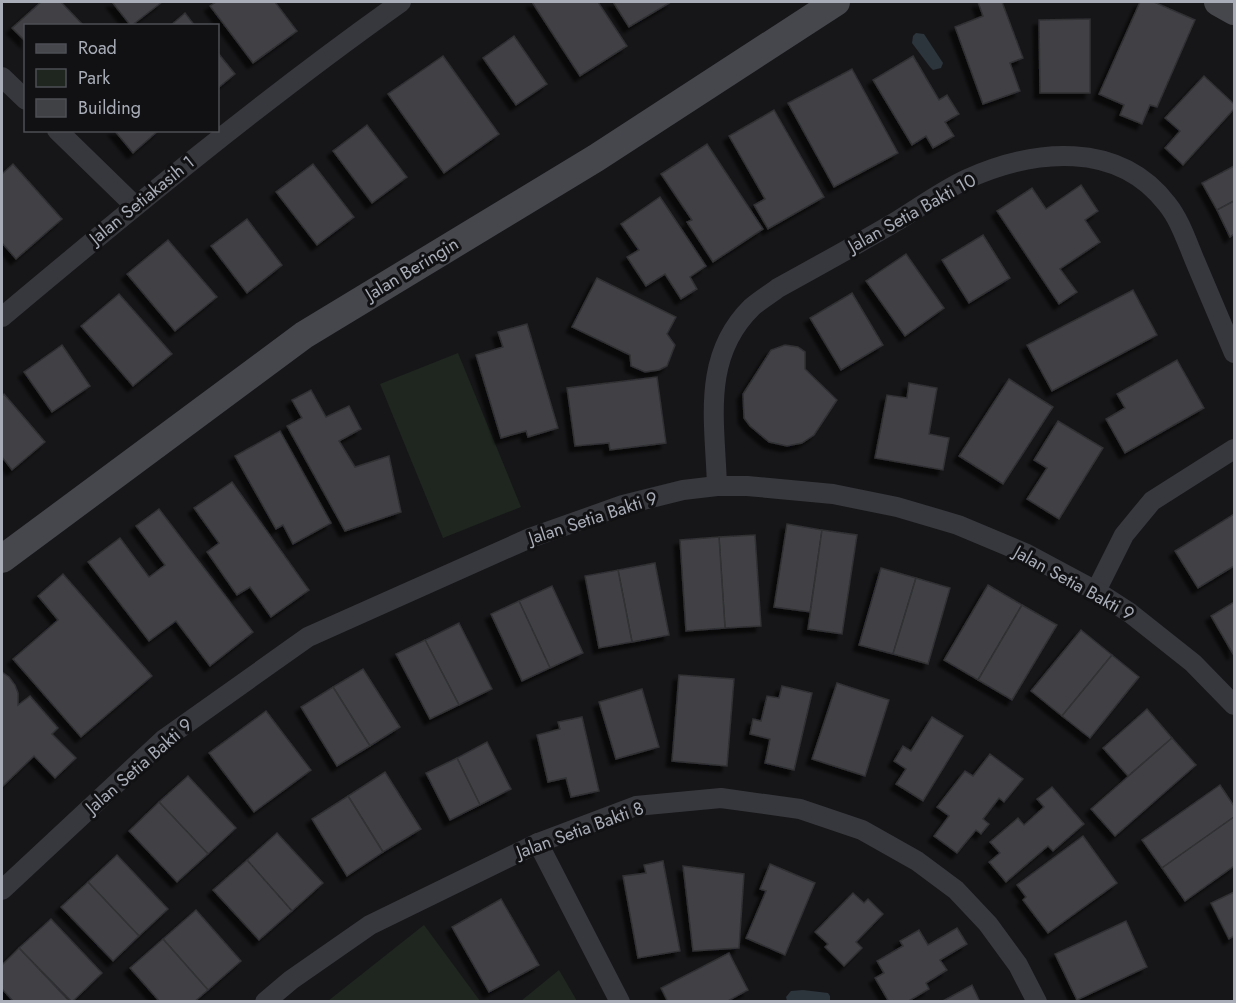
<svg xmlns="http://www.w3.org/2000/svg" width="1236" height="1003" font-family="Jost,sans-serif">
<defs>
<filter id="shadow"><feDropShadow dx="-5.5" dy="5.5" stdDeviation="1.5" flood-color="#0009"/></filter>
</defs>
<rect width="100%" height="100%" fill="#161618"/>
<g fill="#1e261f">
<path d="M458,353L521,507L443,538L380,384Z"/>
<path d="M424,925L480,1001H328Z"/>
<path d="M559,970L577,1001H521Z"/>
</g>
<g fill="#2c353c">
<path d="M916,33L924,34L943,63L941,68L933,70L930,67L912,43L913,36Z"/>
<path d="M803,990L828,993L830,996V1001H787L786,997L791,991Z"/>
</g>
<g fill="#404145" stroke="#303034" stroke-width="1.5" filter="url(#shadow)">
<path d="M41,2H61L84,26H26V42L12,28Z"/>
<path d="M112,2H162L131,26Z"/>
<path d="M216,2H275L297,31L253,63L210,6Z"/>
<path d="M532,2H598L627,46L580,76Z"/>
<path d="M613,2H671L629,27Z"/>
<path d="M978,2H1002L1023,58L1010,63L1020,91L983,104L955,27L983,16Z"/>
<path d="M1140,2H1154L1195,20L1157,107L1150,105L1142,124L1120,115L1124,105L1099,94Z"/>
<path d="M185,13L195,26H170Z"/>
<path d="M1090,19V93H1040L1039,20Z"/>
<path d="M514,36L547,84L516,105L483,58Z"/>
<path d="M218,53L235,74L218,88Z"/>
<path d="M443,56L499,134L444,173L388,94Z"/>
<path d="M913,56L939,100L947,95L959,114L945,122L954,136L933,148L926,136L912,145L873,80Z"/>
<path d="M852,69L898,153L834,187L788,103Z"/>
<path d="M1204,76L1234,104V109L1183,165L1165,148L1180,131L1165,118Z"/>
<path d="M774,110L824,197L768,229L754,205L765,199L729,136Z"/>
<path d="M367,125L407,177L372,203L333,151Z"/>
<path d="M114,130H159L133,153Z"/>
<path d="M707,144L763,229L713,262L687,222L692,220L661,174Z"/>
<path d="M13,164L62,219L16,259L2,243V174Z"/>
<path d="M313,164L354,217L317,245L276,192Z"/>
<path d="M1234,166V201L1217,210L1202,183Z"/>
<path d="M1081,185L1098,211L1085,220L1100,242L1060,269L1077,292L1059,304L997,211L1032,188L1046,209Z"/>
<path d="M660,197L706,266L690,277L697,289L681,299L665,274L646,286L627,257L639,250L621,224Z"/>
<path d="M1234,201V234L1230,237L1217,210Z"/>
<path d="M247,219L282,265L247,293L211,246Z"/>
<path d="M983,235L1010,278L969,303L942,260Z"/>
<path d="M168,240L217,297L175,331L127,274Z"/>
<path d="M906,254L944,308L905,336L866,281Z"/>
<path d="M597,278L676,317L667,334L675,345L667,366L659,370L645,372L631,366L630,355L572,327Z"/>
<path d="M1133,290L1157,335L1052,391L1027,345Z"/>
<path d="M852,293L883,345L841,370L810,318Z"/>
<path d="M119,294L172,354L133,386L81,326Z"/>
<path d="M527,324L558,428L528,437L526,431L501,438L476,355L503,347L498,332Z"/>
<path d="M62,345L90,386L52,412L24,372Z"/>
<path d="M785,345L798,347L805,352V369L837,400L814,435L802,443L787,446L769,442L750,426L744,418L743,394L771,350Z"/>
<path d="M1177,360L1204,408L1125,453L1106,419L1125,408L1117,394Z"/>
<path d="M657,377L666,443L610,450L609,443L575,446L567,388Z"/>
<path d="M1009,379L1053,407L1003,484L959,456Z"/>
<path d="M909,383L937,388L929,434L949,438L943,470L875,458L887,395L907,398Z"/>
<path d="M311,390L326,417L349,406L361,429L339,441L355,467L389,456L401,512L345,531L287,426L302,418L292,400Z"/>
<path d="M4,394L45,442L12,470L2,457V396Z"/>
<path d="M1058,421L1103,448L1059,519L1027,499L1047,468L1034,460Z"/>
<path d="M280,431L331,523L293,544L283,525L276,529L235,456Z"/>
<path d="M232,482L309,590L271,617L250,587L237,595L207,552L219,543L194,508Z"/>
<path d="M159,509L253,632L210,666L176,621L149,641L88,562L120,538L149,577L165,565L136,526Z"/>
<path d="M1234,514V566L1198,588L1175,551Z"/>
<path d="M787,524L822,530L810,612L774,607Z"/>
<path d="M822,530L857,535L842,634L808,629Z"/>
<path d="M755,535L761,626L725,628L719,537Z"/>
<path d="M719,537L725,628L686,631L680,540Z"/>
<path d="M655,563L669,635L632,642L618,570Z"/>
<path d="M881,568L916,578L893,654L859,645Z"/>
<path d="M618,570L632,642L599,648L585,576Z"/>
<path d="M63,574L152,676L81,737L13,659L58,620L38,596Z"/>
<path d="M916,578L950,588L928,664L893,654Z"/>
<path d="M988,585L1022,605L978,680L944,660Z"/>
<path d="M552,586L583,653L550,668L519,601Z"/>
<path d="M519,601L550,668L522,681L491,614Z"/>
<path d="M1234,602V653L1233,654L1211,616Z"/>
<path d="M1022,605L1057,625L1012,700L978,680Z"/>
<path d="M459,623L492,689L459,705L425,640Z"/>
<path d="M1081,630L1112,655L1062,716L1031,691Z"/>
<path d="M425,640L459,705L430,719L396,654Z"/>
<path d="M1112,655L1139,677L1090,738L1062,716Z"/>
<path d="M363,669L400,727L370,746L333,687Z"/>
<path d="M2,672L9,677L15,685L18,693V705L30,696L58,728L52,734L76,758L55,778L34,756L2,787Z"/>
<path d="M679,675L734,679L727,766L672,761Z"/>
<path d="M837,683L889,700L865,776L812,759Z"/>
<path d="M782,686L812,693L794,770L765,763L770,739L750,734L753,719L761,721L767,696L779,698Z"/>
<path d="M333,687L370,746L337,766L301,707Z"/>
<path d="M642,689L659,747L616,759L599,702Z"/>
<path d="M1147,709L1172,738L1128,776L1103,748Z"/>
<path d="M266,711L311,770L254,812L209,753Z"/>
<path d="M582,717L599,791L571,797L566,778L548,782L537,735L560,729L558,722Z"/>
<path d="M932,717L963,736L923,801L896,784L906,769L894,761L903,746L911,751Z"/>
<path d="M1172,738L1196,765L1115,836L1091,809Z"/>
<path d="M487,742L511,789L480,805L457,758Z"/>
<path d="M990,754L1023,779L1004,802L999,798L983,819L989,824L981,834L976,830L957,853L934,836L949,816L937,807L965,771L973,776Z"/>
<path d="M457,758L480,805L450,820L426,773Z"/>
<path d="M385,772L421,829L383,852L348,796Z"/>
<path d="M188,776L236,828L208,854L159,802Z"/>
<path d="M1220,785L1234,806V817L1162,868L1142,840Z"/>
<path d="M1052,787L1084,824L1053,851L1048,846L1006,882L989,862L1000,853L990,842L1018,818L1024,825L1044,807L1037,799Z"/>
<path d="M348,796L383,852L347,876L312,819Z"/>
<path d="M159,802L208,854L177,882L129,831Z"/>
<path d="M1234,817V866L1185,901L1162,868Z"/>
<path d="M277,833L323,883L292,911L247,860Z"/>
<path d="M1083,836L1117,883L1048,933L1023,900L1026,897L1017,885Z"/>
<path d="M117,855L168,909L139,936L88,882Z"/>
<path d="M247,860L292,911L259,940L213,890Z"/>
<path d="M663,861L680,951L638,958L623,876L646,873L644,865Z"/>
<path d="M770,864L815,883L785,955L746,938L766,891L760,889Z"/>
<path d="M683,866L744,874L739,948L693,951Z"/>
<path d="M88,882L139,936L113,961L61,907Z"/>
<path d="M1234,892V936L1229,939L1211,903Z"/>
<path d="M853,893L864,903L868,899L883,914L856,942L862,948L844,966L825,947L828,944L815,932Z"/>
<path d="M501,899L539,965L489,992L452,927Z"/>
<path d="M196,910L241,961L208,990L163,939Z"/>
<path d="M51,919L102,973L72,1002L19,948Z"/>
<path d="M1126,921L1147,967L1077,1000L1055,954Z"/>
<path d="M957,928L967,944L940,960L947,970L926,983L929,989L907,1002H889L875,978L884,973L877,961L903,946L900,941L919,930L928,945Z"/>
<path d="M163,939L208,990L194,1002H160L130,968Z"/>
<path d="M19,948L70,1002H14L2,989V965Z"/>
<path d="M729,953L748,990L726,1002H668L661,988Z"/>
<path d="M972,985L980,1002H941Z"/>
</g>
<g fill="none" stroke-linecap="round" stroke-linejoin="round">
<g stroke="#37383d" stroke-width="20">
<path d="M2,77L26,100"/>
<path d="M57,130L134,205"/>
<path d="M2,317C132,208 263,100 401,2"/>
<path d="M717,486C715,421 701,357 752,307C760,300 770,294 778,288C818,266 858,244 897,221C920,207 943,190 967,179C1034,149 1118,140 1167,204C1180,220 1187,242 1195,261C1208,292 1221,322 1234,353"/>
<path d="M1096,591L1124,535L1152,501L1234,449"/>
<path d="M538,843L620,1002"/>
<path d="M2,890L163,740L308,637L530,538L623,505L683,490L717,486H747L833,494L897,507L958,525L1027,554L1096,591L1130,613L1193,663L1234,705"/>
<path d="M265,1002L291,980L370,925L538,843L636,806L721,798L800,809L862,830L917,861L956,890L988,924L1018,965L1037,1002"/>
</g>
<g stroke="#45474d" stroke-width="28">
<path d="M1218,2L1234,11"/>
<path d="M2,559L304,335L596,158L836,2"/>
</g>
</g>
<g text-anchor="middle" stroke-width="6" stroke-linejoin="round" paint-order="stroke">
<g font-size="18" fill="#a8adb8" stroke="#111113">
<text transform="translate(142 200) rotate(-39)" y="6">Jalan Setiakasih 1</text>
<text transform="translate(912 213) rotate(-29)" y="6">Jalan Setia Bakti 10</text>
<text transform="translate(412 269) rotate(-31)" y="6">Jalan Beringin</text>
<text transform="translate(593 518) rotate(-18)" y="6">Jalan Setia Bakti 9</text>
<text transform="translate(1074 583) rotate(29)" y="6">Jalan Setia Bakti 9</text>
<text transform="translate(139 766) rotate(-41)" y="6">Jalan Setia Bakti 9</text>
<text transform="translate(580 830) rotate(-20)" y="6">Jalan Setia Bakti 8</text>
</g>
</g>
<rect width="1236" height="1003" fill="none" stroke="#a8adb8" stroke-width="6"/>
<rect x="24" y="24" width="195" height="108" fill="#111113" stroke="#4d4f55" stroke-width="1.5"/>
<rect x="36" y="44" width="30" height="9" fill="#45474d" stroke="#4d4f55" stroke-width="1.5"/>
<text x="78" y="54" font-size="18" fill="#a8adb8">Road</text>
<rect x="36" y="69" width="30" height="18" fill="#1e261f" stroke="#4d4f55" stroke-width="1.5"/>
<text x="78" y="84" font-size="18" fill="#a8adb8">Park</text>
<rect x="36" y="99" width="30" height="18" fill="#404145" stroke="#4d4f55" stroke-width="1.5"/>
<text x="78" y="114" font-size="18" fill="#a8adb8">Building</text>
</svg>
